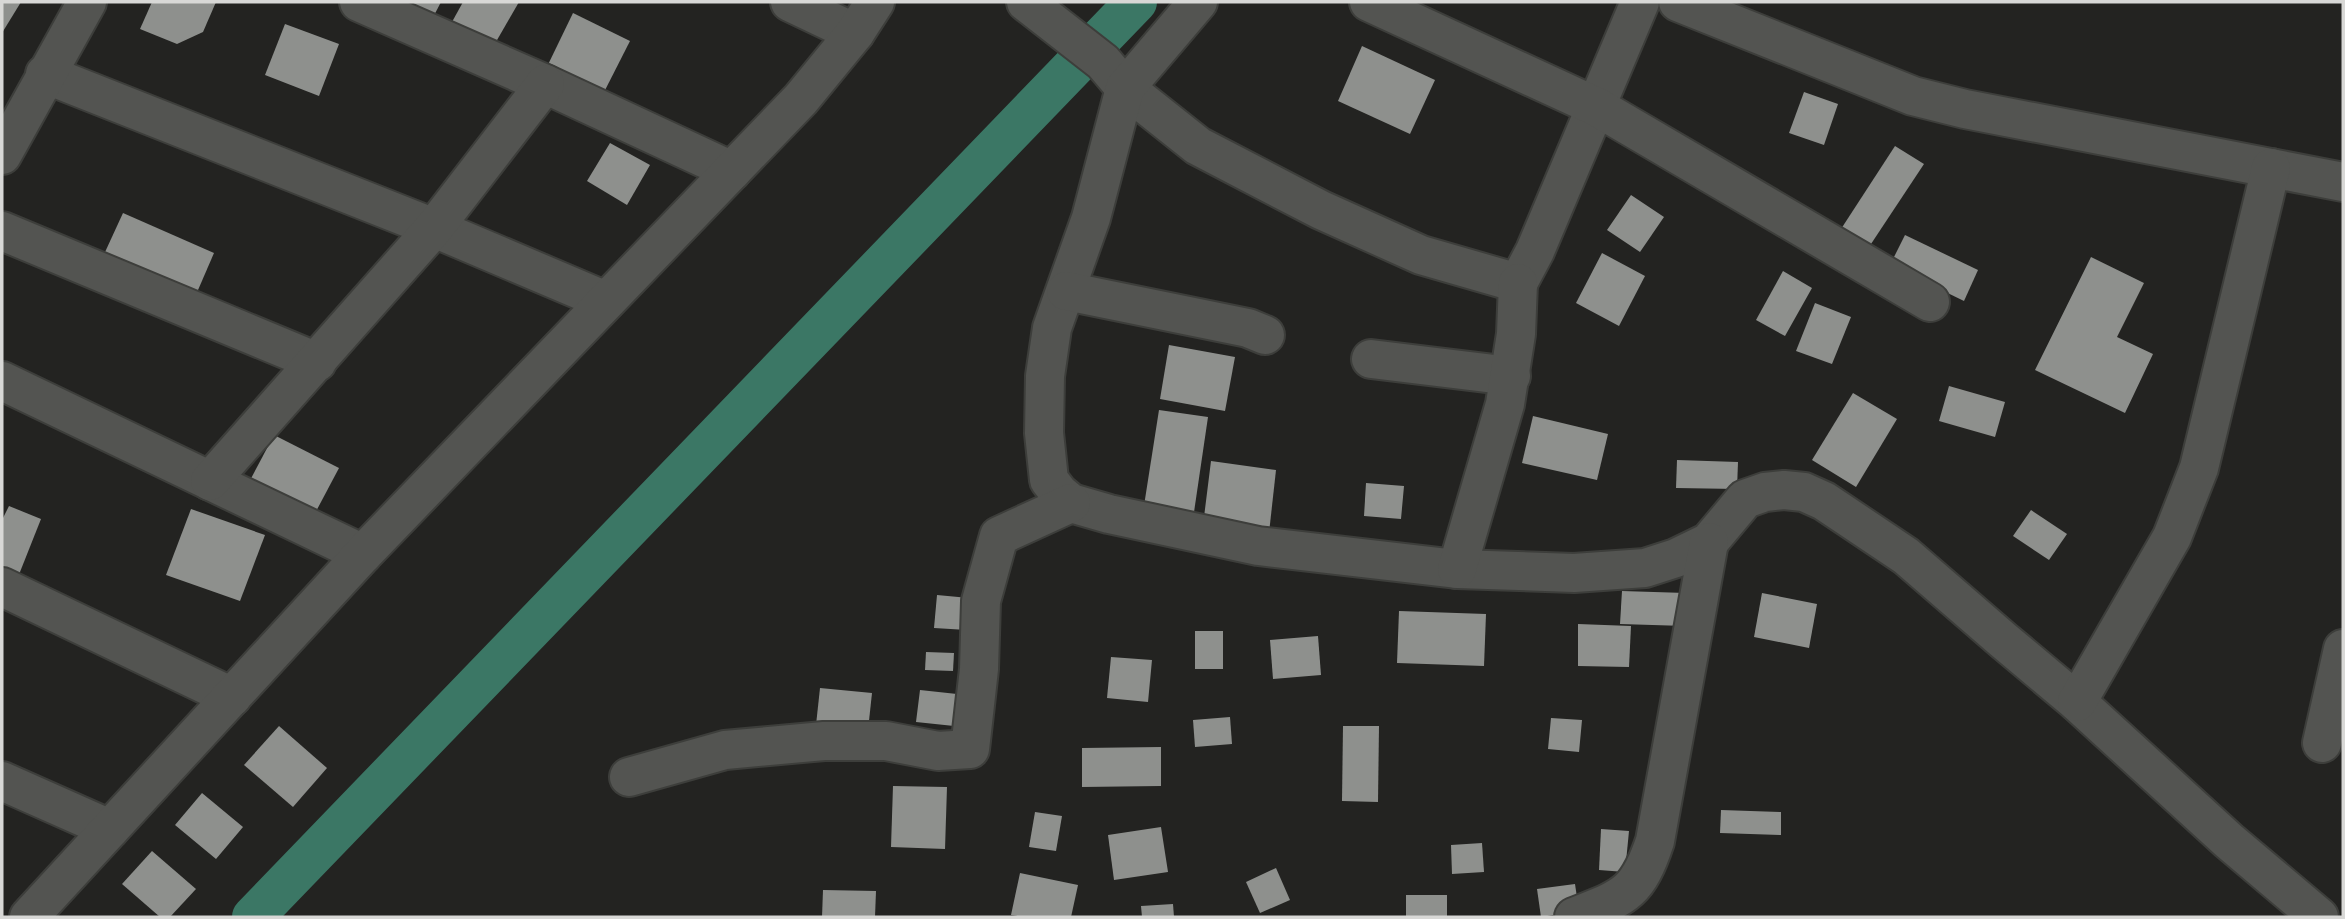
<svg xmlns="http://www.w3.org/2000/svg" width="2345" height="919" font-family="Signika,sans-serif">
<rect width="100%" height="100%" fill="#232321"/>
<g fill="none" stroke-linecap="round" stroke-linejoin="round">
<path stroke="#3b7765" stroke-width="42" d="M253,917L1136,2"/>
</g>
<g fill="#8e908d">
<path d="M2,2H21L2,33Z"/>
<path d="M152,2H216L203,32L177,44L140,29Z"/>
<path d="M380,2H441L429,25Z"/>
<path d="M463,2H519L489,54L447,31Z"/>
<path d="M573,13L630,41L599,102L543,75Z"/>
<path d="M285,24L339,44L319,96L265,75Z"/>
<path d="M1362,46L1435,80L1410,134L1338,101Z"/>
<path d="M1804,92L1838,104L1824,145L1789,133Z"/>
<path d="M610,143L650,165L627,205L587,181Z"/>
<path d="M1895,146L1924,164L1869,247L1841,229Z"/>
<path d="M1631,195L1664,217L1640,252L1607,230Z"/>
<path d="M123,213L214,253L192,304L100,263Z"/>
<path d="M1905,235L1978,270L1964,301L1890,265Z"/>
<path d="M1602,253L1645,276L1619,326L1576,303Z"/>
<path d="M2091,257L2144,283L2117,337L2153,354L2125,413L2035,370Z"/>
<path d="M1783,271L1812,288L1785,336L1756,320Z"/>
<path d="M1815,303L1851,317L1832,364L1796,351Z"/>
<path d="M1169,345L1235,357L1225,411L1160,399Z"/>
<path d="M1949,386L2005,402L1995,437L1939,421Z"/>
<path d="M1853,393L1897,419L1856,487L1812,460Z"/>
<path d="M1159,410L1208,417L1193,519L1143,512Z"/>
<path d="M1533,416L1608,434L1597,480L1522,463Z"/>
<path d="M274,435L339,468L312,519L247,486Z"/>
<path d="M1677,460L1738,462L1737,489L1676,488Z"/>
<path d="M1211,461L1276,470L1269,533L1203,525Z"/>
<path d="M1366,483L1404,486L1401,519L1364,516Z"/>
<path d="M9,506L41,519L18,577L2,570V520Z"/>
<path d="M191,509L265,535L240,601L166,575Z"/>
<path d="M2031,510L2067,534L2049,560L2013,536Z"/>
<path d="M1622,591L1686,593L1685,626L1620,624Z"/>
<path d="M1762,593L1817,604L1809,648L1754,637Z"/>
<path d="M937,595L969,598L967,630L934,628Z"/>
<path d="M1399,611L1486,614L1484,666L1397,663Z"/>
<path d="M1578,624L1631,626L1629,667L1578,666Z"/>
<rect x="1195" y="631" width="28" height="38"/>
<path d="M1318,636L1321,675L1273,679L1270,640Z"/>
<path d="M926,652L954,653L953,671L925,670Z"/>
<path d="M1111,657L1152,660L1148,702L1107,698Z"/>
<path d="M820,688L872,693L868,730L816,725Z"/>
<path d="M920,690L957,694L954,726L916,722Z"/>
<path d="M1230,717L1232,744L1195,747L1193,720Z"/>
<path d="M1551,718L1582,720L1579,752L1548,749Z"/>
<path d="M279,726L327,768L293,807L244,765Z"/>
<path d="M1343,726H1379L1378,802L1342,801Z"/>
<path d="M1161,747V786L1082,787V748Z"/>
<path d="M893,786L947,787L945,849L891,847Z"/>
<path d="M202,793L243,827L216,859L175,825Z"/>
<path d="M1721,810L1781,812V835L1720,833Z"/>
<path d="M1035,812L1062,816L1056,851L1029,847Z"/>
<path d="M1161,827L1168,872L1114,880L1108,835Z"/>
<path d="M1601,829L1629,831L1625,872L1599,870Z"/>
<path d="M1482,843L1484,872L1452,874L1451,845Z"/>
<path d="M152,851L196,889L170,917H160L122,884Z"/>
<path d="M1276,868L1290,900L1260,913L1246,882Z"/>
<path d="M1020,873L1078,885L1071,917H1024L1011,915Z"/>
<path d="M1575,884L1579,911L1541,917L1537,889Z"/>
<path d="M823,890L876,891L875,917H822Z"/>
<rect x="1406" y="895" width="41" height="22"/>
<path d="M1173,904L1174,917H1142L1141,906Z"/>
</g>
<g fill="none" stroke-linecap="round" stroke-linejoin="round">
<defs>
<g id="minor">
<path d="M359,2L545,84L732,171"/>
<path d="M790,2L855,33"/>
<path d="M1026,2L1103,62L1125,88L1198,146L1321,210L1421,255L1518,283L1535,251L1640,2"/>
<path d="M1198,2L1125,88L1091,218L1052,328L1045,376L1044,433L1049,480L1059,493L1071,503L1109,514L1258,546L1457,569L1574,573L1645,568L1676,558L1709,542L1745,499L1765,492L1784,490L1804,492L1824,501L1906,556L2003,640L2077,702L2229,841L2319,917"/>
<path d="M1369,2L1597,107L1930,302"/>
<path d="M1678,2L1913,96L1965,109L2343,182"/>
<path d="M45,74L434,228L606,301"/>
<path d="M2,155L87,2"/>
<path d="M2,231L317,362"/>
<path d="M1066,291L1248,328L1265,335"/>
<path d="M1371,359L1511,376"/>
<path d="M2,381L363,554"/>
<path d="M210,481L434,228L545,84"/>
<path d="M1457,569L1505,404L1516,334L1518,283"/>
<path d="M2,587L232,697"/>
<path d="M2077,702L2172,537L2199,468L2271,168"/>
<path d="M2322,743L2343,649"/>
<path d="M629,777L725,750L824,741H886L938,751L970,749L979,669L981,601L999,536L1071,503"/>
<path d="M2,781L110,829"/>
<path d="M29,917L363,554L801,99L855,33L875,2"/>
<path d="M1574,917C1624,897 1637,895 1655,841L1709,542"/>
</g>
</defs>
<use href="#minor" stroke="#3d3e3b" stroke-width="42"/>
<use href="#minor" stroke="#535451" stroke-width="38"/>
</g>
<rect width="2345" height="919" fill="none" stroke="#d8d8d6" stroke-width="7"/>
</svg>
